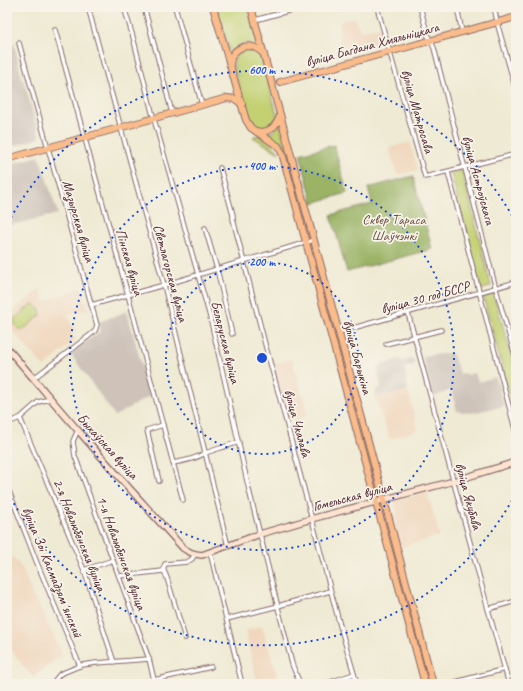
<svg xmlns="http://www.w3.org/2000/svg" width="523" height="691" font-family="Caveat,sans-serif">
<rect width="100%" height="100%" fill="#f7f3e8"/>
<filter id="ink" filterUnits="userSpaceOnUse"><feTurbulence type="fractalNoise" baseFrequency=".025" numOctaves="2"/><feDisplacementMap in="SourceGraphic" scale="8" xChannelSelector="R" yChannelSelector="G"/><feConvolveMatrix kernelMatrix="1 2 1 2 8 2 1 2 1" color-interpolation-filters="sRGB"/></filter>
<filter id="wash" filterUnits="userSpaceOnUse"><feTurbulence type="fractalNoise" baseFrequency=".012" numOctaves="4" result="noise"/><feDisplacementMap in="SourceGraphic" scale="16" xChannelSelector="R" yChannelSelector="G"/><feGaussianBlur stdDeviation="0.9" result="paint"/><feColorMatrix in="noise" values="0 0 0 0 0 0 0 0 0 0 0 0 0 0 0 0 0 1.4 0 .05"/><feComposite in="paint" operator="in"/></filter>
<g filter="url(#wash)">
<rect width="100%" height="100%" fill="#efead3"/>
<g fill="#f0d6bc">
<path d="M353,17L361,31L380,27L385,42L343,55L339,41L340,22Z"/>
<path d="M410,142L418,170L397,175L389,148Z"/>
<path d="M81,287L88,309L67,314L74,330L71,333L75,340L44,367L7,324V316L40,289L44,302Z"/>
<path d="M292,359L308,415L288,420L272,365Z"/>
<path d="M408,391L418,430L390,439L375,397Z"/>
<path d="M427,492L440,536L400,547L392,515L397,513L393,500Z"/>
<path d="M7,551L22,568L34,599H36L62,654L33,678L7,645Z"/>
<path d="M262,626L277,675L261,684H258L245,631Z"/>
</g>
<g fill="#cec2b9">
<path d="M14,44L22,79L24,82L40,138L7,148V45Z"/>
<path d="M39,156L58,214L7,226V165Z"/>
<path d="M127,311L150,396L115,416L70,353L101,331L99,322Z"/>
<path d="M452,353L460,374L465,373V375L474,373L479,382L496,377L504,406L471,413L457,411L451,390L433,397L423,356Z"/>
<path d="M413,358L415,364L405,368L408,391L375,397L376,390L381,387L377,367L398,359L402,361Z"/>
</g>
<g fill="#c3d173" stroke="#86784f">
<path d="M222,7H247L251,17L258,46C246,40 238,45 230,53L217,8Z"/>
<path d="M247,49C254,50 259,52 262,59L277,115C276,126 260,136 253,124C251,121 250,118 249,115C244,101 237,83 234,67C234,64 234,61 235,58C237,53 241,50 247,49Z"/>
<path d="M280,124L310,236L309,237L282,146L266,134L274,131Z"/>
<path d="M257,135C265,140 274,144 279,153L253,137Z"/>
<path d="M462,170L491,286L481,290L451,173Z"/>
<path d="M312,247L320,278L325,291L348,379H346L311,248Z"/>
<path d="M493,292L516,372V418L483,296Z"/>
<path d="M32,304C37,305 40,309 41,315L23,330C17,329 14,325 14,319Z"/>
<path d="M349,380L379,494V495L370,468L347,381Z"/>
</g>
<g fill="#9ab365" stroke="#726948">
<path d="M334,145L347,193L313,203L300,154Z"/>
<path d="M413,176L432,249L347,272L331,215L372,204L368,188Z"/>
</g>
</g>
<g filter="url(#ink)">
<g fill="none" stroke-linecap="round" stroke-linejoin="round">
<defs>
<g id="street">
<path d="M88,7L119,121L164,285L228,546"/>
<path d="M124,7L133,37L152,112L210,317L229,400L249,490L292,664L300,684"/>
<path d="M144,7L157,55L172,113"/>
<path d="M175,7L202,105"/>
<path d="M377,7L425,177L516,154"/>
<path d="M420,7L428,36L431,41L434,48L496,289L516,359"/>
<path d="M457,7L462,32"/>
<path d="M494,7L498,26L516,90"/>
<path d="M254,19H259L302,7"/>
<path d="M55,30L128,295L183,500"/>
<path d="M19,43L46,141L97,325L95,331L89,336L34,378"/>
<path d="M220,168L233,215V219L265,344L286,421L339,622L357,684"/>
<path d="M448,172L516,433"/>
<path d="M205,228L217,269L232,334"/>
<path d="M91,305L164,285L314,240"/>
<path d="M408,313L488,609L509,684"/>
<path d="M339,332L516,282"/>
<path d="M386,344L441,330"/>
<path d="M20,418L84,570L114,662"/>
<path d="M7,423L20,418L38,402L50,399"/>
<path d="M78,430L73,441L75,456L149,659L155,684"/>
<path d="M173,463C184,461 196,459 205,453L239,442"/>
<path d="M159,481L147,430L163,425"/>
<path d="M7,486L37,563L80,666"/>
<path d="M210,552L242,684"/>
<path d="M84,570L113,560"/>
<path d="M119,576L163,571"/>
<path d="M488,609L516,601"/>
<path d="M227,619L278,606L330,591"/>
<path d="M185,638L167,578C165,572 162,570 165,564L187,562L192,559L195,554"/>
<path d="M154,680L211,667"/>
<path d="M54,684L55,680L60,674L82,665L96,663L149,659"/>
<path d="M324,684L354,674"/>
<path d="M448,684L505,669"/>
</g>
<path id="secondary" d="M7,348C33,377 57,407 83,436C116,474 150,511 183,548C190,553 194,554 202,555L260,534L311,519L454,481L516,462"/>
<g id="primary">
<path d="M213,7L246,120L251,128L278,146L282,153L425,684"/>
<path d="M251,7L384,500L433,684"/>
<path d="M230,64C232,46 250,41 263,53"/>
<path d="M280,82L516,17"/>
<path d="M256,131C269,134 276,127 280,116"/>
<path d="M7,159L227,98L235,99L242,104"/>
</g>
</defs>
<use href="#street" stroke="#846666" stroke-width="5.5"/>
<use href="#secondary" stroke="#846666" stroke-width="8"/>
<use href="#primary" stroke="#846666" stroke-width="8"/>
<use href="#street" stroke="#fff" stroke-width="3.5"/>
<use href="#secondary" stroke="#fde4d1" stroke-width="5.5"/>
<use href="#primary" stroke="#fabc8b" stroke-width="6"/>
</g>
</g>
<g fill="none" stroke="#1d4ed8" stroke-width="2" stroke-dasharray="2 4">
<circle cx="262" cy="358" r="96"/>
<circle cx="262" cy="358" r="192"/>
<path d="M515 495A288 288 0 0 1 8 493M8 223A288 288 0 0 1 515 221"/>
</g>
<g text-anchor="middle" stroke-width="3.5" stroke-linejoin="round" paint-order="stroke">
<g font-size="14" fill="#4a1f2b" stroke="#f7f3e8">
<text transform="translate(372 44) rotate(-15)" y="5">вуліца Багдана Хмяльніцкага</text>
<text transform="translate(418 111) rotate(74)" y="5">вуліца Матросава</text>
<text transform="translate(479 180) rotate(75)" y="5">вуліца Астроўскага</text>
<text transform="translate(79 221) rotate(74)" y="5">Мазырская вуліца</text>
<text transform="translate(130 262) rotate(74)" y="5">Пінская вуліца</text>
<text transform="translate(171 273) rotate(75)" y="5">Светлагорская вуліца</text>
<text transform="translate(425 297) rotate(-15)" y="5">вуліца 30 год БССР</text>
<text transform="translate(226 342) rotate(76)" y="5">Беларуская вуліца</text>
<text transform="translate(358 357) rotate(75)" y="5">вуліца Барыкіна</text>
<text transform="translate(298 423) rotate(75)" y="5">вуліца Чкалава</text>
<text transform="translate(108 446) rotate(48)" y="5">Быхаўская вуліца</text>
<text transform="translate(352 496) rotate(-15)" y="5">Гомельская вуліца</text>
<text transform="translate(469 496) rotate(75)" y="5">вуліца Якубава</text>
<text transform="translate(80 535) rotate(68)" y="5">2-я Новалюбенская вуліца</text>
<text transform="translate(122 553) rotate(70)" y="5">1-я Новалюбенская вуліца</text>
<text transform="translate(53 572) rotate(68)" y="5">вуліца Зоі Касмадзямʼянскай</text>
</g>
<g font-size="14" fill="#684c3d" stroke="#f7f3e8">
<text x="394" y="224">Сквер Тараса<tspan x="394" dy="16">Шаўчэнкі</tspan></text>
</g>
</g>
<circle cx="262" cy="358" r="6" fill="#1d4ed8" stroke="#f7f3e8" stroke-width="2"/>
<g font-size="12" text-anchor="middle" font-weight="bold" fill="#1d4ed8" stroke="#f7f3e8" stroke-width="3.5" stroke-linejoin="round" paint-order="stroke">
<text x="262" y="74">600 m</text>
<text x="262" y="170">400 m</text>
<text x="262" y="266">200 m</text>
</g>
<rect width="523" height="691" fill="none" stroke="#f7f3e8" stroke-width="24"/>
</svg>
